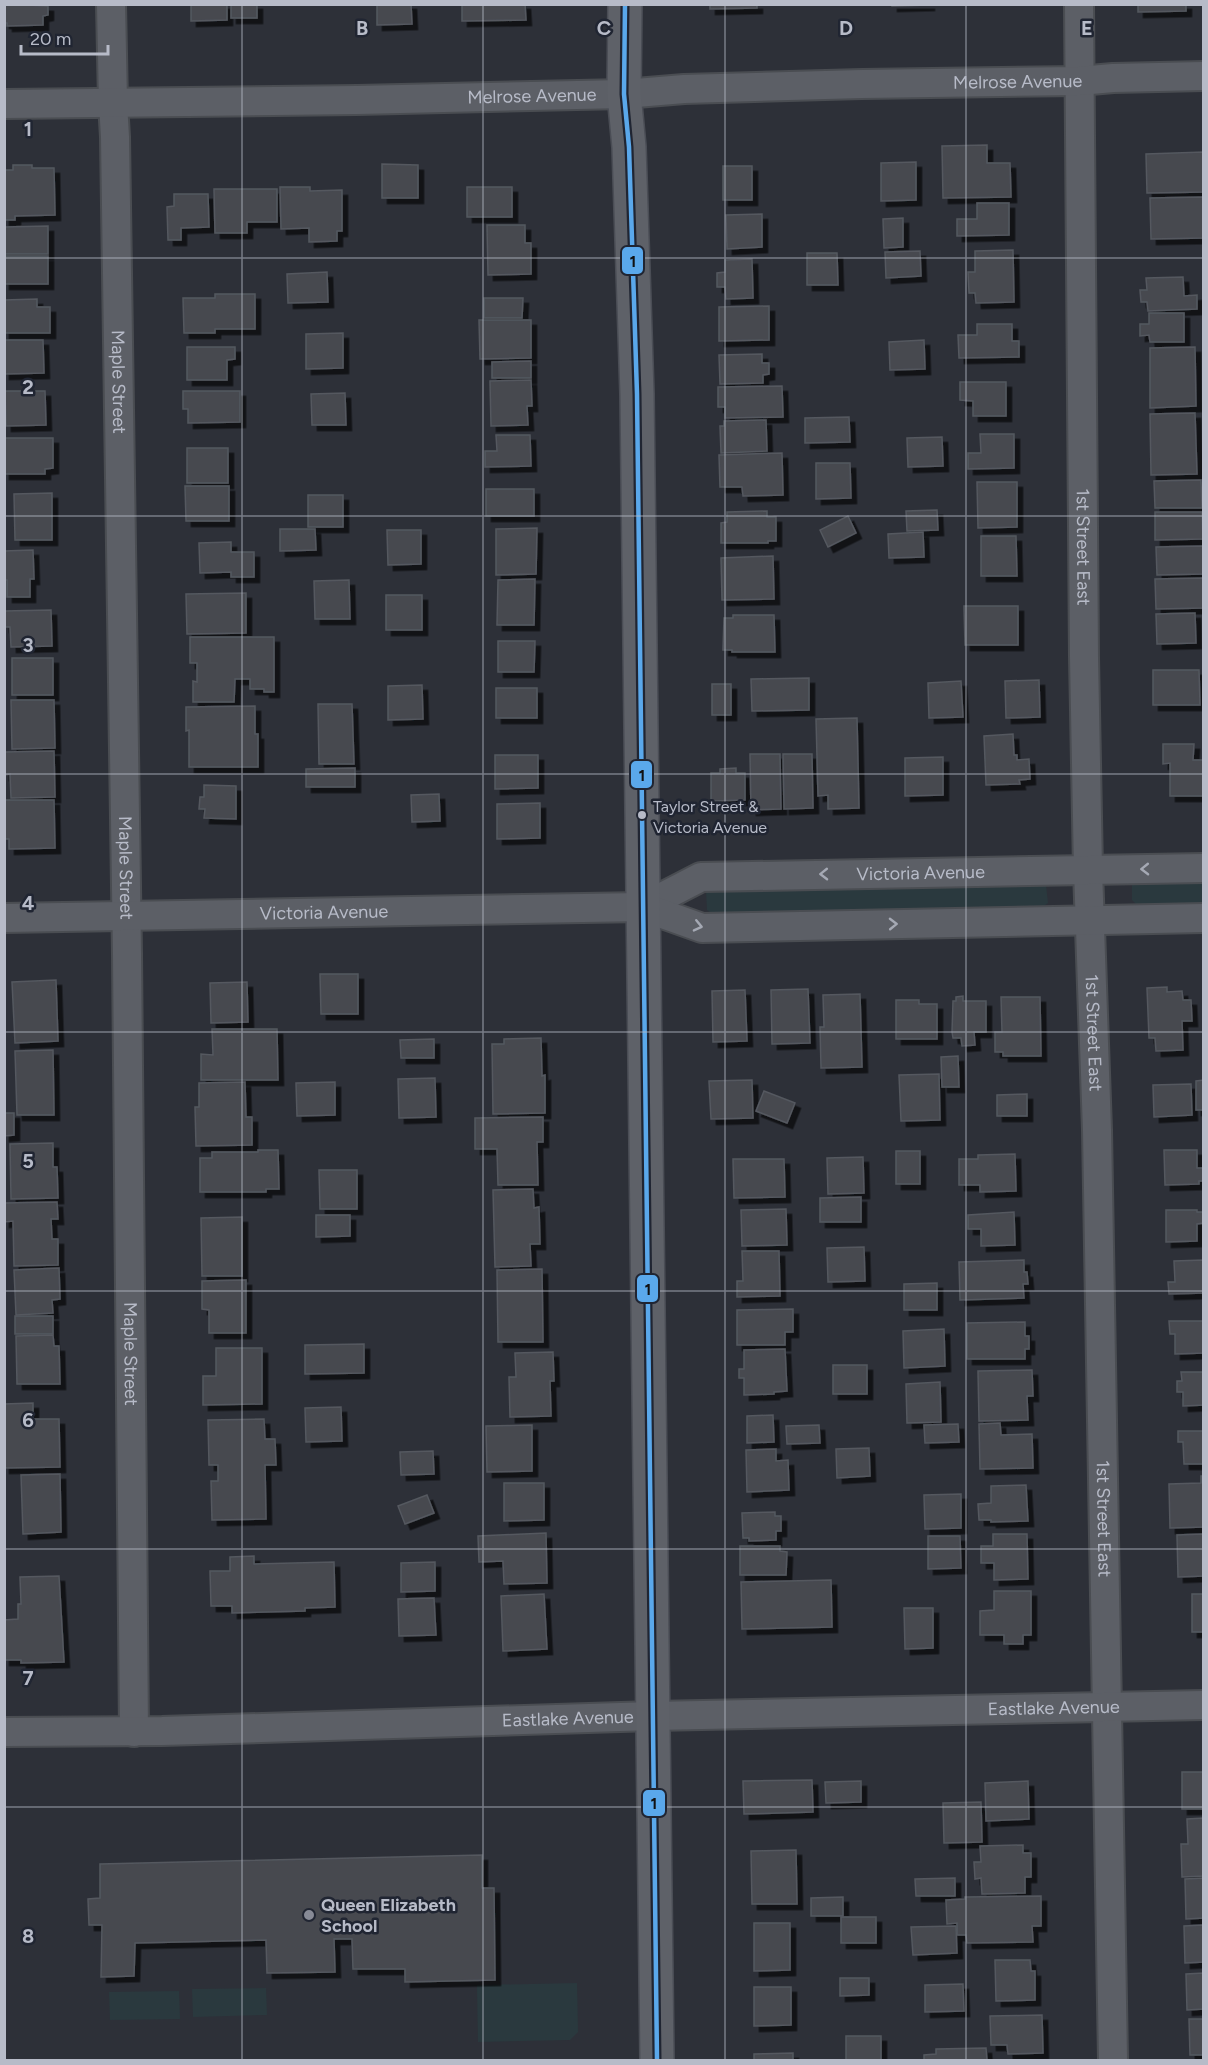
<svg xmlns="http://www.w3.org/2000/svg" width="1208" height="2065" font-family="Figtree,sans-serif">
<defs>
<filter id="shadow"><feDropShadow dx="5.5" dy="5.5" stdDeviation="0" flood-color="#0009"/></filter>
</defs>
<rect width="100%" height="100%" fill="#2d3038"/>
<g fill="#2a393e">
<path d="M1203,880V903L1136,904L1132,900V884L1136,881Z"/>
<path d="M1042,882L1046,885L1048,903L1044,906L711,913L707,910L706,891Z"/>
<path d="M577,1983L578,2032L570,2040L478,2042L477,1985Z"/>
<path d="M266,1988L267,2015L193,2017L192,1989Z"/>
<path d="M179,1991L180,2019L110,2020L109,1992Z"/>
</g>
<g fill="#464950" stroke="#54585f" stroke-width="1.5" filter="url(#shadow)">
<path d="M4,4L48,6V15L43,16V25L7,26V23H4Z"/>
<path d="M191,4H227V20L191,21Z"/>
<rect x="231" y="4" width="26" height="14"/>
<path d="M377,4H411L412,24L377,25Z"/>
<path d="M462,4H525L526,20L462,21Z"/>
<path d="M710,4H757V8L710,9Z"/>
<path d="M892,4H929V5L892,6Z"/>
<path d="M1138,4H1186V11L1138,12Z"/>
<path d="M987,145V163H1010L1011,197L943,198L942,146Z"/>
<path d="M1204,152V192L1147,193L1146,154Z"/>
<path d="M916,162V200L881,201V163Z"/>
<path d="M382,164L418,165V198H382Z"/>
<path d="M13,165H32V168H54L55,215L15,216V220H4V170H13Z"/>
<rect x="723" y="166" width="29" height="34"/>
<path d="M280,187H310V191L342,190V231H337V241L309,242V228L281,229Z"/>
<rect x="467" y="187" width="45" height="30"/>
<path d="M214,189H277V222H247V233H215Z"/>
<path d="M174,194H208L209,227L181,228V240H168L167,207L174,206Z"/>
<path d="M1204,197V238L1151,239L1150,198Z"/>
<path d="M977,203H1009V235L957,236V219H977Z"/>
<path d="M762,214V247L727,249L726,215Z"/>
<path d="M903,218V247L884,248L883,219Z"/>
<path d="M487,225H525V243H531V274L488,275Z"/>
<path d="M48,226V254H4V227Z"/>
<path d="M1013,250L1014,302L976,303L975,293H969L968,272H975V251Z"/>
<path d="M920,251L921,276L886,278L885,252Z"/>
<path d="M807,253H837L838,285H807Z"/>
<rect x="4" y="256" width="44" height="28"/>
<path d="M752,259L753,298L726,299L725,287H717V273L725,272V260Z"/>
<path d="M327,272L328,302L288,303L287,274Z"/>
<path d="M1183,277L1184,296L1197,295V309L1148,311L1147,302H1141L1140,290H1147L1146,278Z"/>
<path d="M215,294H255V329H215V333H184L183,298H215Z"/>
<path d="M484,298H523L522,318H484Z"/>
<path d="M37,299V307H50V333H4V300Z"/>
<path d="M769,306V340L719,341V307Z"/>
<path d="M1149,313H1184V342H1150L1149,335L1140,336V324H1149Z"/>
<path d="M479,320H531V358L480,359Z"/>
<path d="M977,324H1012V341H1019V357L959,358L958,335H977Z"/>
<path d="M343,333V368L306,369V334Z"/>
<path d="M4,340H43L44,373L4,374Z"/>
<path d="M924,340L925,369L890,370L889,342Z"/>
<path d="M187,347H235V359L227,360V380H187Z"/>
<path d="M1195,347L1196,406L1150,408V348Z"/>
<path d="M762,354V363H769V374L763,375V383L720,384L719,355Z"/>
<path d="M531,361V378H492V362Z"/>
<path d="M531,380L532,406H527L528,425L491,426L490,381Z"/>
<path d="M960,382H1006V416H973V401L960,400Z"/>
<path d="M782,386L783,417L725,418V407H718V387Z"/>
<path d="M5,391H45L46,425L6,426Z"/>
<path d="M183,391H240V422L188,423V409H183Z"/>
<path d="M345,393L346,425H312L311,394Z"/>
<path d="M1195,413L1197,474L1151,475L1150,414Z"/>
<path d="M849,417L850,442L805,443V418Z"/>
<path d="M766,420L767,451L721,453L720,426H724V421Z"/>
<path d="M980,434H1014V468L968,469V453H981Z"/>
<path d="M496,435H530L531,466L485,467V451H497Z"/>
<path d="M942,437L943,466L908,467L907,438Z"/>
<path d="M4,438H53V468L45,469V474H4Z"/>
<rect x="187" y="448" width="41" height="35"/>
<path d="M782,453L783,495L743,496L742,487H720L719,455Z"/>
<path d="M816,463H850L851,498L816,499Z"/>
<path d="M1201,480L1202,508H1155L1154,481Z"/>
<path d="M977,482H1017V527L978,528Z"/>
<path d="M185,486H229V521H186Z"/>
<rect x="486" y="489" width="48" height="27"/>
<path d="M52,493V540H15L14,494Z"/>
<rect x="308" y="495" width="35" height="32"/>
<path d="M937,510L938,530L907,531L906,511Z"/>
<path d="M767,511V517H776V541H768V543H721V523L727,522V512Z"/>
<path d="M1155,512H1202L1203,539L1155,540Z"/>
<path d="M848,516L856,533L828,547L820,530Z"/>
<path d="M537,528L536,574L496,575V529Z"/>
<path d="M280,529H315L316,550L280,551Z"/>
<path d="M387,530H421V564L388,565Z"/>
<path d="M923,532L924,557L889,558L888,534Z"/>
<path d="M981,536H1016L1017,576H981Z"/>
<path d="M231,542V552H254V577H231V572L200,573L199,543Z"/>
<path d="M1204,546V574L1157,575L1156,547Z"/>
<path d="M33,550L34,579H30V597H7V580H4V551Z"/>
<path d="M773,556L774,599L722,600L721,558Z"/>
<path d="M1204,578V608L1156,609L1155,579Z"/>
<path d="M535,579L534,625H497L498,580Z"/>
<path d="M349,580L350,619H315L314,581Z"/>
<path d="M246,593V633L187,634L186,594Z"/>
<rect x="386" y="595" width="36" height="35"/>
<path d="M964,606H1018V645H965Z"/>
<path d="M51,610L52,646L11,647L10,627H4V611Z"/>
<path d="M1195,613L1196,643L1157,644L1156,614Z"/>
<path d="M733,615H774L775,652H732V650H723L724,618H733Z"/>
<path d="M190,637H274V692H264V689H250V679H235L234,702H193V681L197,682V663H190Z"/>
<path d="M498,641H535L534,672H498Z"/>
<rect x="12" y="658" width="41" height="37"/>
<path d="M1153,670H1199L1200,705H1153Z"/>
<path d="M809,678V710L752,711L751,679Z"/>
<path d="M1039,680L1040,717L1006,718L1005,681Z"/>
<path d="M961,681L963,717L929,718L928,683Z"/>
<rect x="712" y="684" width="19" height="31"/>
<path d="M422,685L423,719L388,720V686Z"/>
<rect x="496" y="688" width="41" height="30"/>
<path d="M11,700H54L55,748L12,749Z"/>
<path d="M318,704H352L354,764H319Z"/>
<path d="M255,706V734H258V767H189V730L186,731V707Z"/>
<path d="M857,718L859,808L828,809V795L818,796L816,719Z"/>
<path d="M1013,734L1014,755H1017V760L1029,759L1030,779L1019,780L1020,784L986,785L984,736Z"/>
<path d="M1163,744H1194L1193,760H1204V796H1170V763L1163,764Z"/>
<path d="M54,751L55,797L11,798L10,774L4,775V752Z"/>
<path d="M750,754H780L781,809L751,810Z"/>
<path d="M783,754H812L813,808L784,809Z"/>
<path d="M495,755H538V788L495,789Z"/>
<path d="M943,757V795L905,796V758Z"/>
<path d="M355,768V787H306V769Z"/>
<path d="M736,768V773H745V800L711,801V773H720V769Z"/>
<path d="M204,785L236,786V819L204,818L205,809H199L200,797H204Z"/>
<path d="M439,794L440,821L412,822L411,795Z"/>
<path d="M4,800H54L55,848L9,849V839H4Z"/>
<path d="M540,803V838L497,839V804Z"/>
<path d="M320,974H358V1014H321Z"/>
<path d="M56,980L58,1041L15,1043L12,982Z"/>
<path d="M247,982L248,1022L211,1023L210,983Z"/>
<path d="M1167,987V992L1182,991L1183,1000H1191L1192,1021H1182L1183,1050L1156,1051L1155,1038H1149L1147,988Z"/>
<path d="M808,989L810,1043L772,1044L771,990Z"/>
<path d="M745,990L747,1041L713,1042L712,991Z"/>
<path d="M860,994L862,1067L821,1068L820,1027H824L823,995Z"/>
<path d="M963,996V1001H986V1032H974L975,1045L962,1046L961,1038H953L952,1032L953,1001H956V997Z"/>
<path d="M1001,997H1040L1041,1056H1003V1052H995V1032H1002Z"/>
<path d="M896,1000H919V1004H937V1039H896Z"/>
<path d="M212,1029H277L278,1080H201V1054L213,1055Z"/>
<path d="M541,1038L542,1076L545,1075V1113L493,1114L492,1044H504V1039Z"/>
<path d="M434,1039V1058H401L400,1040Z"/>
<path d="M53,1050L54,1115H17L15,1051Z"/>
<path d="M958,1056L959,1087H942L941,1057Z"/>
<path d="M939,1074L940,1120L901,1121L899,1075Z"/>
<path d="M435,1078L436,1117L399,1118L398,1079Z"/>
<path d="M752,1080L753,1118L711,1119L709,1081Z"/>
<path d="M1204,1080V1110H1196V1081Z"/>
<path d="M245,1082L246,1117H252V1145L196,1146L195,1107H199V1083Z"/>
<path d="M335,1082V1115L297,1116L296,1083Z"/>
<path d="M1191,1084L1192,1115L1154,1117L1153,1085Z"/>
<path d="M764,1091L795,1103L787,1123L756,1111Z"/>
<path d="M1027,1094V1116H997V1095Z"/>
<path d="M4,1113H14V1135L4,1136Z"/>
<path d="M543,1117V1142H537L538,1185H498L497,1149H475V1118Z"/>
<path d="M53,1143V1167H57L58,1198L11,1199L10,1144Z"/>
<path d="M258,1150H278L279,1189H266V1192H200V1158H212V1152H258Z"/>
<path d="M1164,1150H1197V1168H1204V1181H1199V1184L1165,1185Z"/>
<rect x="896" y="1151" width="24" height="33"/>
<path d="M1015,1154L1016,1191L980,1192V1185H959V1159H978V1155Z"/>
<path d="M863,1157L864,1193L828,1194L827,1158Z"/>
<path d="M733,1159H784L785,1197L734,1198Z"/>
<path d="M319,1170H357V1209H320Z"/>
<path d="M533,1189L534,1208L539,1207L540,1244H530L531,1266L495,1267L493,1190Z"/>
<path d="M861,1197V1222H820V1198Z"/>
<path d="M57,1202L58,1219H51L52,1239H58V1265L14,1266L13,1221L4,1222V1203Z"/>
<path d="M786,1209L787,1245L742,1246L741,1210Z"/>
<path d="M1166,1210H1197V1212H1204V1223L1197,1224V1241L1166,1242Z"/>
<path d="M1014,1212L1015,1245L981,1246V1229H968V1215Z"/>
<path d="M316,1215H350V1236L316,1237Z"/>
<path d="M242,1217V1276H202L201,1218Z"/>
<path d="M864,1247L865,1281L828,1282L827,1248Z"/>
<path d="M742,1251H779L780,1296L737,1297V1281H743Z"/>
<path d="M1024,1260V1272H1027L1028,1284H1023L1024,1298L960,1300L959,1262Z"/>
<path d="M1204,1260V1293L1169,1294L1168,1282H1175L1174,1261Z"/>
<path d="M59,1268L60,1299L52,1300L53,1313L16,1315L14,1270Z"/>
<path d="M542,1269L543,1342H498L497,1270Z"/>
<path d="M246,1280V1333H209V1310L202,1309V1281Z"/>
<path d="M937,1283V1310H904V1284Z"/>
<path d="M793,1309V1332H785V1345H737V1310Z"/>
<rect x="15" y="1316" width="38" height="18"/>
<path d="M1169,1321H1204V1353L1175,1354V1334H1170Z"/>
<path d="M1025,1322V1336H1029V1349H1025V1359H967V1323Z"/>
<path d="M944,1329L945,1366L904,1368L903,1331Z"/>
<path d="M53,1335L54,1346H59L60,1384H17L16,1336Z"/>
<path d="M364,1344V1373L305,1374V1345Z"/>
<path d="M216,1348H262V1404L203,1405V1376H216Z"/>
<path d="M785,1349L787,1391L774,1392V1394L744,1395V1378H739V1369H744V1350Z"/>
<path d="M553,1352L554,1381H550L551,1416L510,1417L509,1377H516L515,1353Z"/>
<rect x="833" y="1365" width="34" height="29"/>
<path d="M1032,1370L1033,1396H1027L1028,1420L979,1421L978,1371Z"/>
<path d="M1181,1372H1204V1405L1183,1406V1392H1177V1381H1182Z"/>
<path d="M940,1382L941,1422L907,1423L906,1384Z"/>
<path d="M33,1403V1419H59L60,1467L4,1468V1404Z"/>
<path d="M341,1407L342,1441L306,1442L305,1408Z"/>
<path d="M773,1415L774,1442L747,1443V1416Z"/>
<path d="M264,1419L265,1439H275L276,1465H265L266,1519L212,1520L211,1481H218V1465H209L208,1420Z"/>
<path d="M1000,1423L1001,1435L1032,1434L1033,1468L980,1469L979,1424Z"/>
<path d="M958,1424L959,1442L925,1443L924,1425Z"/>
<path d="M532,1425V1471L487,1472L486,1426Z"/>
<path d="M819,1425L820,1443L787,1444L786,1426Z"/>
<path d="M1178,1431H1204V1464H1184L1183,1442H1178Z"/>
<path d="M869,1448L870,1476L837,1478L836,1449Z"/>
<path d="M776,1449V1461L788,1460L789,1490L747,1492L746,1450Z"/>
<path d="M433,1451L434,1474L401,1475L400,1452Z"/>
<path d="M60,1474L61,1532L23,1534L21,1475Z"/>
<path d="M1201,1476H1204V1527L1170,1528L1169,1484L1201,1483Z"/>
<path d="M504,1483H544V1520L504,1521Z"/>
<path d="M1026,1485L1028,1521L991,1522V1520H979L978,1504L991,1503V1486Z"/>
<path d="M961,1494V1528L925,1529L924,1495Z"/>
<path d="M427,1495L434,1513L405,1524L398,1506Z"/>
<path d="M775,1512V1516H781V1531H776V1540L749,1541V1538H743L742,1513Z"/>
<path d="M546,1533L547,1583L504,1584L503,1561L479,1562L478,1536Z"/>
<path d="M993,1534H1027L1028,1579L994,1580V1563H981V1546H993Z"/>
<path d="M1204,1534V1576L1178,1577L1177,1535Z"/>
<path d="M928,1536H960L961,1568L928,1569Z"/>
<path d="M740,1546H780V1551L787,1552L786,1575H740Z"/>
<path d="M254,1556V1564L334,1562L335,1607L305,1608V1611L232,1613V1606H211L210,1571H230V1557Z"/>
<path d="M435,1562V1591L401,1592V1563Z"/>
<path d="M59,1576L64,1662L21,1663V1660H4V1620L18,1619V1604H21L20,1577Z"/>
<path d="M831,1580L832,1627L742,1629L741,1582Z"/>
<path d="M994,1591H1031V1635H1023V1644H1004V1635H980V1611L994,1610Z"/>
<path d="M544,1594L547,1649L503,1651L501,1596Z"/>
<rect x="1192" y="1594" width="12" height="38"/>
<path d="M434,1598L436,1635L399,1636L398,1599Z"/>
<path d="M904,1608H933V1648L905,1649Z"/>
<rect x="1182" y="1772" width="22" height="37"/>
<path d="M812,1780L813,1812L744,1814L743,1781Z"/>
<path d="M861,1781V1802L826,1803L825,1782Z"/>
<path d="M1028,1781L1029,1819L986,1821L985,1783Z"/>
<path d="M981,1802L982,1842L944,1843L943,1803Z"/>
<path d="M1204,1818V1876L1182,1877L1181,1844H1188L1187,1819Z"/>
<path d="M1023,1845V1853H1031V1877H1025V1893L982,1894L981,1878L975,1879L974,1862H981L980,1846Z"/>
<path d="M796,1850L797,1904H752L751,1851Z"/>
<path d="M482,1855V1888H494L495,1980L405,1982V1969H353L352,1939H334L335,1972L267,1973L266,1940L135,1943L134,1976L101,1977L102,1925H89L88,1899L100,1898V1864Z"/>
<path d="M955,1878V1896H916L915,1879Z"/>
<path d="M1204,1878V1918L1186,1919L1185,1879Z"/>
<path d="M1041,1896V1926H1032L1033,1942L967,1943L966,1935H957V1923L947,1924L946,1900L965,1899V1897Z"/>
<path d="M843,1897V1916H811V1898Z"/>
<rect x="841" y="1917" width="35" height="26"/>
<path d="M754,1923H790V1970L754,1971Z"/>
<path d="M1204,1925V1962L1185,1963L1184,1926Z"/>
<path d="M956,1926L957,1953L913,1955L911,1927Z"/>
<path d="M995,1960H1030L1031,1971H1035V2000L996,2001Z"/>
<path d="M1204,1973V2009L1187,2010L1186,1974Z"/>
<path d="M840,1978H869V1995L840,1996Z"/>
<path d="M963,1984L964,2011L925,2012V1985Z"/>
<path d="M754,1987H791V2025L754,2026Z"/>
<path d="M1042,2015L1043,2053L1008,2054L1007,2045H991L990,2016Z"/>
<path d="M1189,2019H1204V2055H1190Z"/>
<rect x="846" y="2036" width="35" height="24"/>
<path d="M986,2048L987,2060H924V2055L936,2054V2049Z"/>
<path d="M793,2053V2060H754V2054Z"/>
</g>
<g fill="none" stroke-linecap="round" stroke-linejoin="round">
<defs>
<g id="minor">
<path id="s1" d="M111,4L113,103L115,137L127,954L134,1732"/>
<path id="s2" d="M1079,4L1084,657L1088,870L1097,1130L1113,2060"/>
<path id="s3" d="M4,104L357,100L624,94L684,89L862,84L1079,81L1113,78L1204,76"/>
<path id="s4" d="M643,907L701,877L1204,868"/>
<path id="s5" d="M4,918L643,907L702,928L1204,918"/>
<path id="s6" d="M4,1732L162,1731L653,1716L1204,1705"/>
</g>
<path id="major" d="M625,4L624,94L629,147L637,394L657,2060"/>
</defs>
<use href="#minor" stroke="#4a4d52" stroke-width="32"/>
<use href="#major" stroke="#4a4d55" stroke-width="36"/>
<use href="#minor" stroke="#5c5f66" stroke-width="28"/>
<use href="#major" stroke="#5e6168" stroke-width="33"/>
<defs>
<path id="bus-1" d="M625,4L624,94L629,147L637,394L657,2060"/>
</defs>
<use href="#bus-1" stroke="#202532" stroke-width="9"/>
<use href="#bus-1" stroke="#5aa8eb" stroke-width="4.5"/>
</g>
<defs><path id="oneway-chevron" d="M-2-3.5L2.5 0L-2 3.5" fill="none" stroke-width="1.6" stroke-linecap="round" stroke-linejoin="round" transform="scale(1.5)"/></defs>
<g stroke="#a5a9b4">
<use href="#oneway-chevron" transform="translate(1145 869) rotate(179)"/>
<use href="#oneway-chevron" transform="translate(824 874) rotate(179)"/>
<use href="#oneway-chevron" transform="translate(893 924) rotate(-1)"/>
<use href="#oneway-chevron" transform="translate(698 926) rotate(13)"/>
</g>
<path fill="none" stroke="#b7bbc8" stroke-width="1.5" stroke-opacity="0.55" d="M242,4V2060M483,4V2060M725,4V2060M966,4V2060M4,258H1204M4,516H1204M4,774H1204M4,1032H1204M4,1291H1204M4,1549H1204M4,1807H1204"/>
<circle fill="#b7bbc8" stroke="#202532" stroke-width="2" cx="642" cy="815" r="5"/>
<circle fill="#878a96" stroke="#202532" stroke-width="2" cx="309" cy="1915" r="6"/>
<g text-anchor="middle" stroke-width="5" stroke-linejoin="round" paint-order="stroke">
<g font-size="16" fill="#b7bbc8" stroke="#202532" text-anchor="start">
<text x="653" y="812">Taylor Street &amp;<tspan x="653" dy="21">Victoria Avenue</tspan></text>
</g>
<g font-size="18" fill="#b7bbc8" stroke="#202532">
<text dy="6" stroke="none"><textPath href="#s3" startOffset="1014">Melrose Avenue</textPath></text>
<text dy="6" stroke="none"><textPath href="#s3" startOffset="528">Melrose Avenue</textPath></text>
<text dy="6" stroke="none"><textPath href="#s1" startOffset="378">Maple Street</textPath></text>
<text dy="6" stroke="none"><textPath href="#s2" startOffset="543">1st Street East</textPath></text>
<text dy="6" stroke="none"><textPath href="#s1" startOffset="864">Maple Street</textPath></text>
<text dy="6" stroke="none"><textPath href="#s4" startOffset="285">Victoria Avenue</textPath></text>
<text dy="6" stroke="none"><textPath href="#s5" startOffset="320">Victoria Avenue</textPath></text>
<text dy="6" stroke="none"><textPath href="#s2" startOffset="1029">1st Street East</textPath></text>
<text dy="6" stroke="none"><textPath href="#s1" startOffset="1350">Maple Street</textPath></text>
<text dy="6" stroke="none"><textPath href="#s2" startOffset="1515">1st Street East</textPath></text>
<text dy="6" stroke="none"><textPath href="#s6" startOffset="1050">Eastlake Avenue</textPath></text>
<text dy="6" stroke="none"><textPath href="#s6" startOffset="564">Eastlake Avenue</textPath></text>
</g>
<g font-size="18" font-weight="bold" fill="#b7bbc8" stroke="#202532" text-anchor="start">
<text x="321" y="1911">Queen Elizabeth<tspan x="321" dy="21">School</tspan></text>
</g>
</g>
<g font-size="20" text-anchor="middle" font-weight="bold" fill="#b7bbc8" stroke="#202532" stroke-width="5" stroke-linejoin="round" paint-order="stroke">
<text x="362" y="35">B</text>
<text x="604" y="35">C</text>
<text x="846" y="35">D</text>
<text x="1087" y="35">E</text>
<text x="28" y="136">1</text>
<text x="28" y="394">2</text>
<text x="28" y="652">3</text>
<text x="28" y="910">4</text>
<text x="28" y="1168">5</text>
<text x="28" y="1427">6</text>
<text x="28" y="1685">7</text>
<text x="28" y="1943">8</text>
</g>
<g stroke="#202532" stroke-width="2">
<rect x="621" y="246" width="23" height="29" rx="6" fill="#5aa8eb"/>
<rect x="630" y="760" width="23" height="29" rx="6" fill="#5aa8eb"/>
<rect x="636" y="1274" width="23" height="29" rx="6" fill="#5aa8eb"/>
<rect x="642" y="1789" width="24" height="28" rx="6" fill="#5aa8eb"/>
</g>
<g font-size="16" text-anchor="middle" font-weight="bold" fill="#111">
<text x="633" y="267">1</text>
<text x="642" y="781">1</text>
<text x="648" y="1295">1</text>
<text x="654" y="1809">1</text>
</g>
<rect width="1208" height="2065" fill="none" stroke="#b7bbc8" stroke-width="12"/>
<path d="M21 45v9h87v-9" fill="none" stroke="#b7bbc8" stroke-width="3"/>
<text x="30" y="45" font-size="18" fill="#b7bbc8" stroke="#202532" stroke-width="4.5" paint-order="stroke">20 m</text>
</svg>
